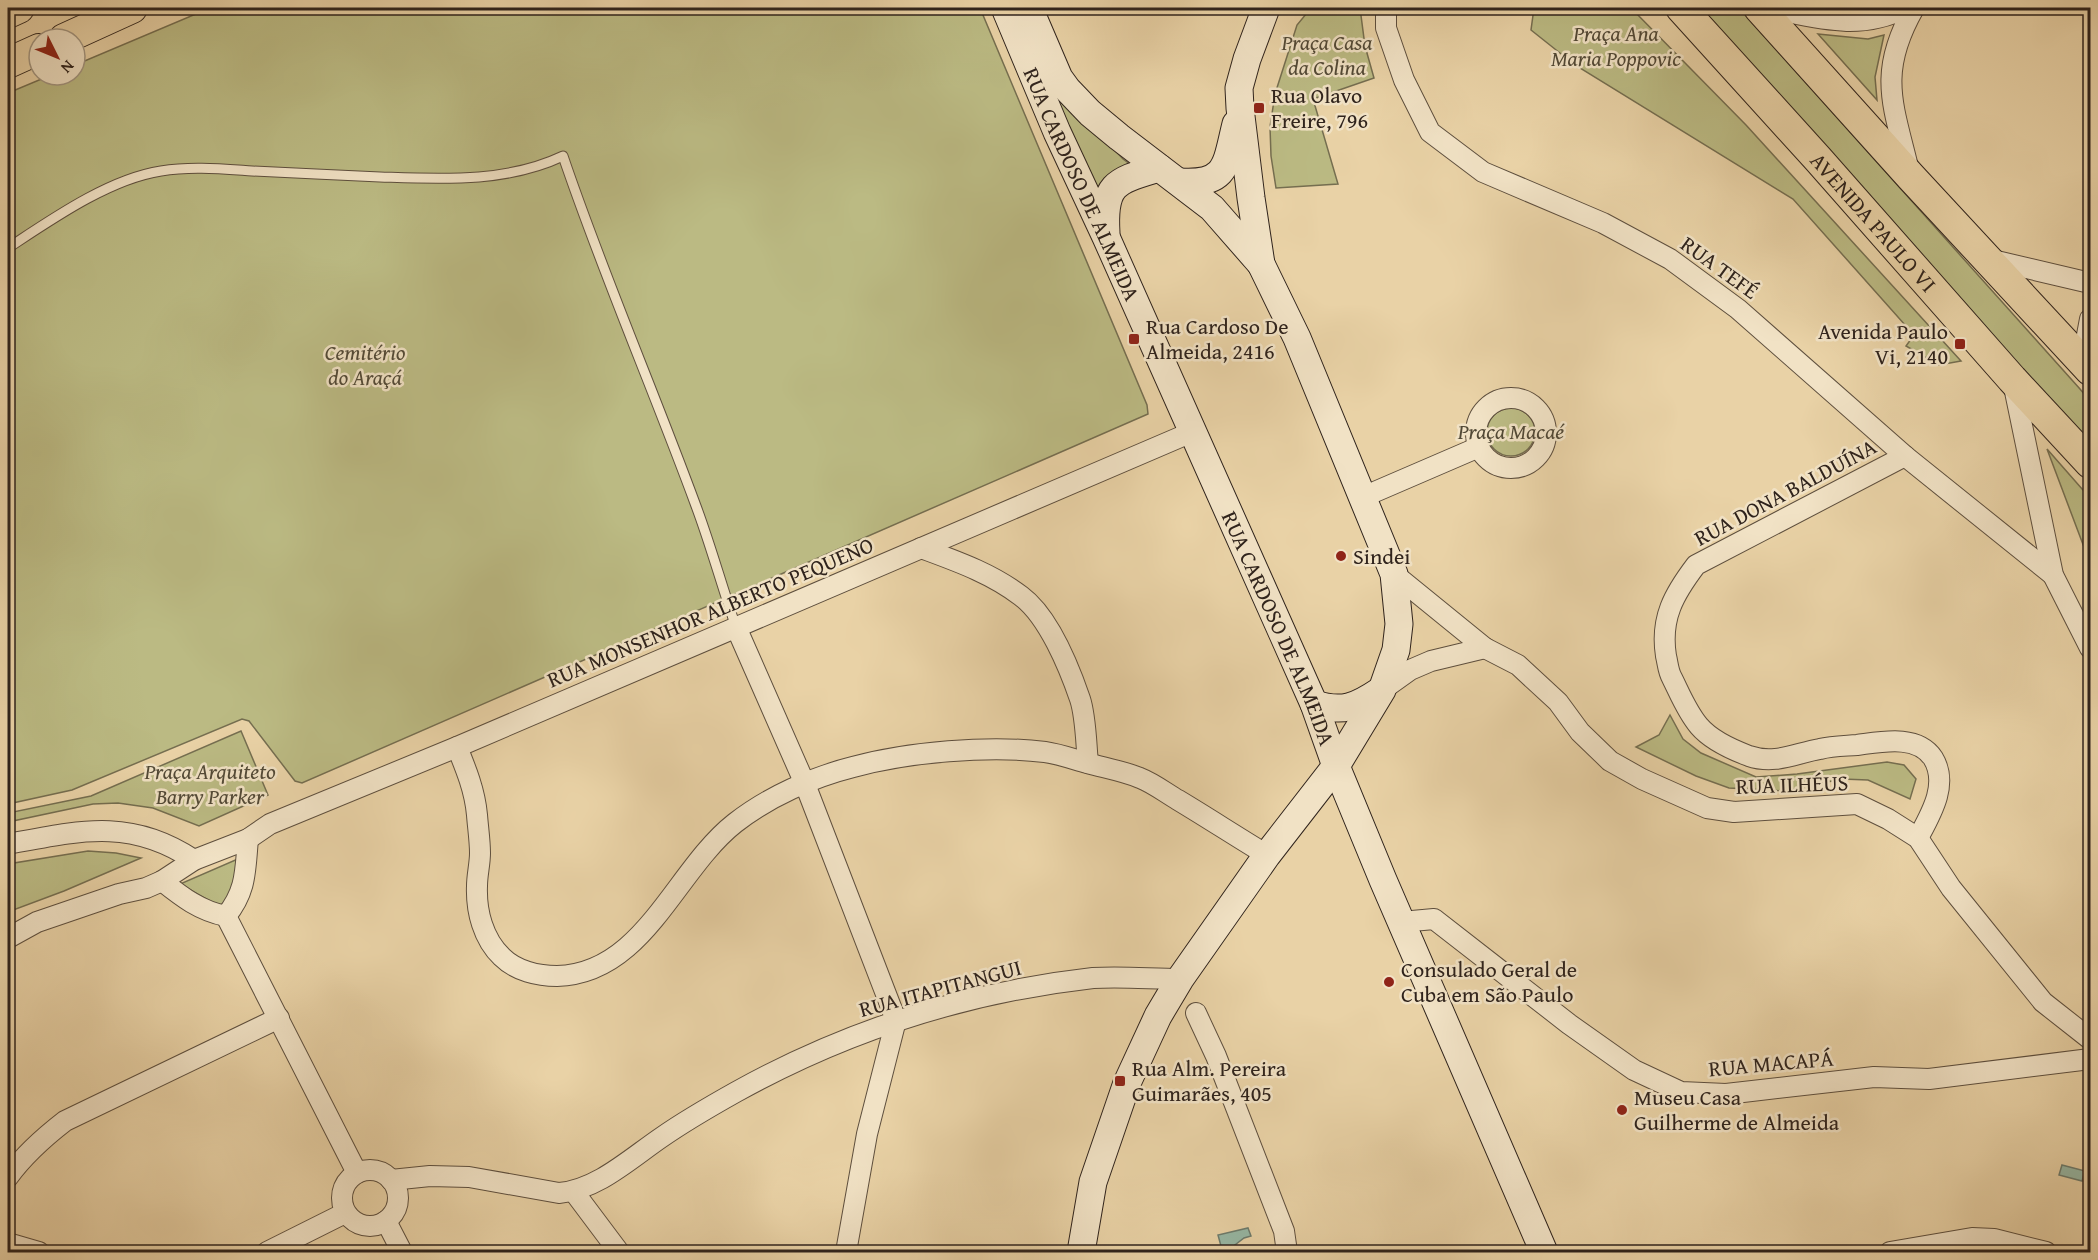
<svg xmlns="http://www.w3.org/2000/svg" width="2098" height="1260" font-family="'Gentium Book Plus',serif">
<rect width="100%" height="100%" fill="#e9d2a6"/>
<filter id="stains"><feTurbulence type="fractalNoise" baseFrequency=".00333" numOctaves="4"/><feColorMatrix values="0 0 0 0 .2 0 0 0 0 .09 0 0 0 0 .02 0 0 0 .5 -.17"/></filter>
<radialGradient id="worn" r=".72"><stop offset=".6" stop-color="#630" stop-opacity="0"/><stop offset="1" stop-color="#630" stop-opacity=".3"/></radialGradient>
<g fill="#bbba83" stroke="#756e50" stroke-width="1.5">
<path d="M210,8H980L1147,405L1148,414L302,783L295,781L249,721L242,719L72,790L8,804V93L51,75H75V65Z"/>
<path d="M1015,8L1059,91L1123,159L1142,173L1101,212Z"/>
<path d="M1311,8H1360L1365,46L1374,78L1313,99L1338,184L1276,188L1271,156L1270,127L1275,94L1297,25Z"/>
<path d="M1534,8H1631L1746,125L1961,361L1939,365L1906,346L1914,335L1793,199L1575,65L1531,30Z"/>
<path d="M1701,8H1739L2080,389L2090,401V446L2016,366Z"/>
<path d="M1818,34L1868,39L1884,35L1875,77L1877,100Z"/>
<circle cx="1511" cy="432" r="24"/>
<path d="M2047,449L2090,498V563Z"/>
<path d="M1670,715L1683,739L1701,753L1756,777L1797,774L1887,762L1904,765L1916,779L1910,799L1868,780L1842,779L1784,791L1729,788L1696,776L1636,747L1659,735Z"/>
<path d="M241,731L268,795L199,826L153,808L118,803L93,804L8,822V813L91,796Z"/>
<path d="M88,851L116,853L141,858L64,891L8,912V864Z"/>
<path d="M240,858L228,909L215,904L180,884Z"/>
</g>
<g fill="#97b8a5" stroke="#6d7c6e" stroke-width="1.5">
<path d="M2062,1165L2085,1171L2082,1181L2059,1175Z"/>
<path d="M1248,1228L1251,1236L1244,1238L1231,1248L1221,1246L1218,1235Z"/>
</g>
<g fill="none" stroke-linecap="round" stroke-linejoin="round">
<defs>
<path id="service" d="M8,248C52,219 109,179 161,171C191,166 222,169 252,171C295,173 337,175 380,177C442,179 506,183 563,156C603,274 653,389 696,506C711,546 722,587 736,627"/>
<g id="minor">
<path d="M1386,8V28L1404,80L1430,132L1483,172L1603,223L1670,259L1738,309L1905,456L2053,575"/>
<path d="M1767,8C1815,17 1858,32 1905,8"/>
<path d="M1909,171C1893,104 1877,73 1914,8"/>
<path d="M1988,259L2090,283"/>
<path d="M2090,319L2087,335L2090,343"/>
<path d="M2013,382L2053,575L2090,648"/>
<circle cx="1511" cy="433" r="35"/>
<path d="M1905,456L1696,565C1674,594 1660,618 1666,656C1668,664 1668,671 1672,678C1680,694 1687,712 1699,726C1710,739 1733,750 1749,756C1775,765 1796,753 1820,749C1832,746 1845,746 1857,745C1881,742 1917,734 1933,758C1949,784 1931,814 1918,838"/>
<path d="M1363,497L1479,447"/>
<path d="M921,548C956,561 991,573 1021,596C1048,616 1069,667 1080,699C1086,717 1086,744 1088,763"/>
<path d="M1394,574L1485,648L1518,665L1558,702L1580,732L1610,761L1642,779L1707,808L1734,812L1857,804L1888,819L1918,838L1951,888L2043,1002L2090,1039"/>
<path d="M736,627L805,784L896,1020L867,1134L846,1252"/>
<path d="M1382,690L1410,670L1431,661L1485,648"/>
<path d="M457,747C466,769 475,791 477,815C478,828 480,841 480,853C480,864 477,875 477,886C476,911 483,939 502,957C516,971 538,976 557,976C644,974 675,870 735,823C768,797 813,777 853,767C908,752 989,745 1045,752C1059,754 1073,759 1087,763C1105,768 1123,771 1140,778C1153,783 1166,793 1178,800C1208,818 1237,837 1267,855"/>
<path d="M8,844C78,831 130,817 194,860"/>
<path d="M162,881C182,897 200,911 226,916"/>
<path d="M226,916L357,1173"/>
<path d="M226,916C247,890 245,870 248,839"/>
<path d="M1401,922L1434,919L1569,1024L1634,1070L1681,1092L1726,1094L1874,1077L1929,1079L2090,1059"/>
<path d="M8,938L37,922L119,894L146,888L162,881L194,860L248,839L270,824L457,747L1192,432"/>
<path d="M1196,1013L1216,1056L1284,1231L1287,1252"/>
<circle cx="370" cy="1198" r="28"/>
<path d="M8,1177C24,1155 43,1138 65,1121L279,1018"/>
<path d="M391,1180L430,1176L469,1177L559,1193C597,1190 631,1158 662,1137C685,1121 711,1106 736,1092C846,1031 968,992 1093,978C1122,976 1152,979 1180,979"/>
<path d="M574,1192L619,1252"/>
<path d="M386,1221L402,1252"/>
<path d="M8,1243L39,1252"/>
<path d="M267,1252L345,1213"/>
<path d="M1890,1252L1972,1238L1994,1239L2046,1252"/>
</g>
<g id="secondary">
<path id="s1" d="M1005,8L1057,132L1106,237L1314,704L1336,766L1383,880L1544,1252"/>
<path d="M1029,8L1059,78L1067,89L1090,113L1119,137L1212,208L1261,264L1297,338L1394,574L1399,624L1396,650L1382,690L1336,766L1267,855L1180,979L1158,1016L1127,1083L1093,1182L1081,1252"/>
<path d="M1180,182C1228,185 1226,164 1236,124"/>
<path d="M1106,233C1103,183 1116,181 1159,168"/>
<path d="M1261,264L1251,198L1240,108L1239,88L1247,59L1266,8"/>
<path d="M1314,704C1343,713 1356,707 1380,691"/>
</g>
<g id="primary">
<path id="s2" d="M1681,8L1818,159L2012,379L2090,463"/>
<path d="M1759,8L1911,177L2090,370"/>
<path d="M8,13L19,8"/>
<path d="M64,39L132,8"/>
<path d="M8,63L39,49"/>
</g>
</defs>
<use href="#service" stroke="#5e4f3e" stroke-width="11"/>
<use href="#minor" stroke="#5e4f3e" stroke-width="22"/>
<use href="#secondary" stroke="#2f231c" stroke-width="29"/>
<use href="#primary" stroke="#2f231c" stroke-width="32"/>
<use href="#service" stroke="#f1e2c5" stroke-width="9"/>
<use href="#minor" stroke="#f1e2c5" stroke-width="20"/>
<use href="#secondary" stroke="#f1e2c5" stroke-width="27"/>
<use href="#primary" stroke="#e9d2a6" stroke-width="30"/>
</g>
<g fill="#8f2418" stroke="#f1e2c5" stroke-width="2">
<rect x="1253" y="102" width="12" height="12" rx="3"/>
<rect x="1128" y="333" width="12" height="12" rx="3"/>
<rect x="1954" y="338" width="12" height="12" rx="3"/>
<circle cx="1341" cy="556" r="6"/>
<circle cx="1389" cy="982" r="6"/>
<rect x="1114" y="1075" width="12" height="12" rx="3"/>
<circle cx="1622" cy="1110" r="6"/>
</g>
<g text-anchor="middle" stroke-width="5" stroke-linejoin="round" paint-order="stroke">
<g font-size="22" font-style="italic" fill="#524936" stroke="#f1e2c5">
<text x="1616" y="41">Praça Ana<tspan x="1616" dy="25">Maria Poppovic</tspan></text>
<text x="1327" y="50">Praça Casa<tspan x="1327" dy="25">da Colina</tspan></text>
<text x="365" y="360">Cemitério<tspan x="365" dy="25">do Araçá</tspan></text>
<text x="1511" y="439">Praça Macaé</text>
<text x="210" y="779">Praça Arquiteto<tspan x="210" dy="25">Barry Parker</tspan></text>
</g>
<g font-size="22" fill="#2f231c" stroke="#f1e2c5" text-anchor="start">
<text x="1271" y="103">Rua Olavo<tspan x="1271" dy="25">Freire, 796</tspan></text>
<text x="1146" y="334">Rua Cardoso De<tspan x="1146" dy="25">Almeida, 2416</tspan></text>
<text x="1948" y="339" text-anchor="end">Avenida Paulo<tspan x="1948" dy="25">Vi, 2140</tspan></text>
<text x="1353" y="564">Sindei</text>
<text x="1401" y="977">Consulado Geral de<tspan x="1401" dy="25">Cuba em São Paulo</tspan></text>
<text x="1132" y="1076">Rua Alm. Pereira<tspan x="1132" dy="25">Guimarães, 405</tspan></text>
<text x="1634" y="1105">Museu Casa<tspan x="1634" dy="25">Guilherme de Almeida</tspan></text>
</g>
<g font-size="22" fill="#2f231c" stroke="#f1e2c5">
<text dy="8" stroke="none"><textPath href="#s1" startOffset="192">RUA CARDOSO DE ALMEIDA</textPath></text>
<text dy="8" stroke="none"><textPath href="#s2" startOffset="288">AVENIDA PAULO VI</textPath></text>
<text transform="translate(1720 267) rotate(36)" y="8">RUA TEFÉ</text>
<text transform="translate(1785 492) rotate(-28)" y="8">RUA DONA BALDUÍNA</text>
<text transform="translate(710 612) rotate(-23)" y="8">RUA MONSENHOR ALBERTO PEQUENO</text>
<text dy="8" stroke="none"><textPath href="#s1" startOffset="678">RUA CARDOSO DE ALMEIDA</textPath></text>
<text transform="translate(1792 784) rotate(-2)" y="8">RUA ILHÉUS</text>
<text transform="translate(940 988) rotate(-15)" y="8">RUA ITAPITANGUI</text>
<text transform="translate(1771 1063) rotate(-5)" y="8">RUA MACAPÁ</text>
</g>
</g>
<rect width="2098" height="1260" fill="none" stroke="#e9d2a6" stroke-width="30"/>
<rect x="9" y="9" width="2080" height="1242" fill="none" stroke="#2f231c" stroke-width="3"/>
<rect x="15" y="15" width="2068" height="1230" fill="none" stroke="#2f231c" stroke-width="1.5"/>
<g transform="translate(57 57) rotate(133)"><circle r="28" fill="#f1e2c5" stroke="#a39681" stroke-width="1.5"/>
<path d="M0-4.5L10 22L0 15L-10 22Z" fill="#8f2418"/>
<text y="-9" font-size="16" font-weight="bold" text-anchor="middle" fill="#2f231c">N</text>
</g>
<rect width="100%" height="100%" filter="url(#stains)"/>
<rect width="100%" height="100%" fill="url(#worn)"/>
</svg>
